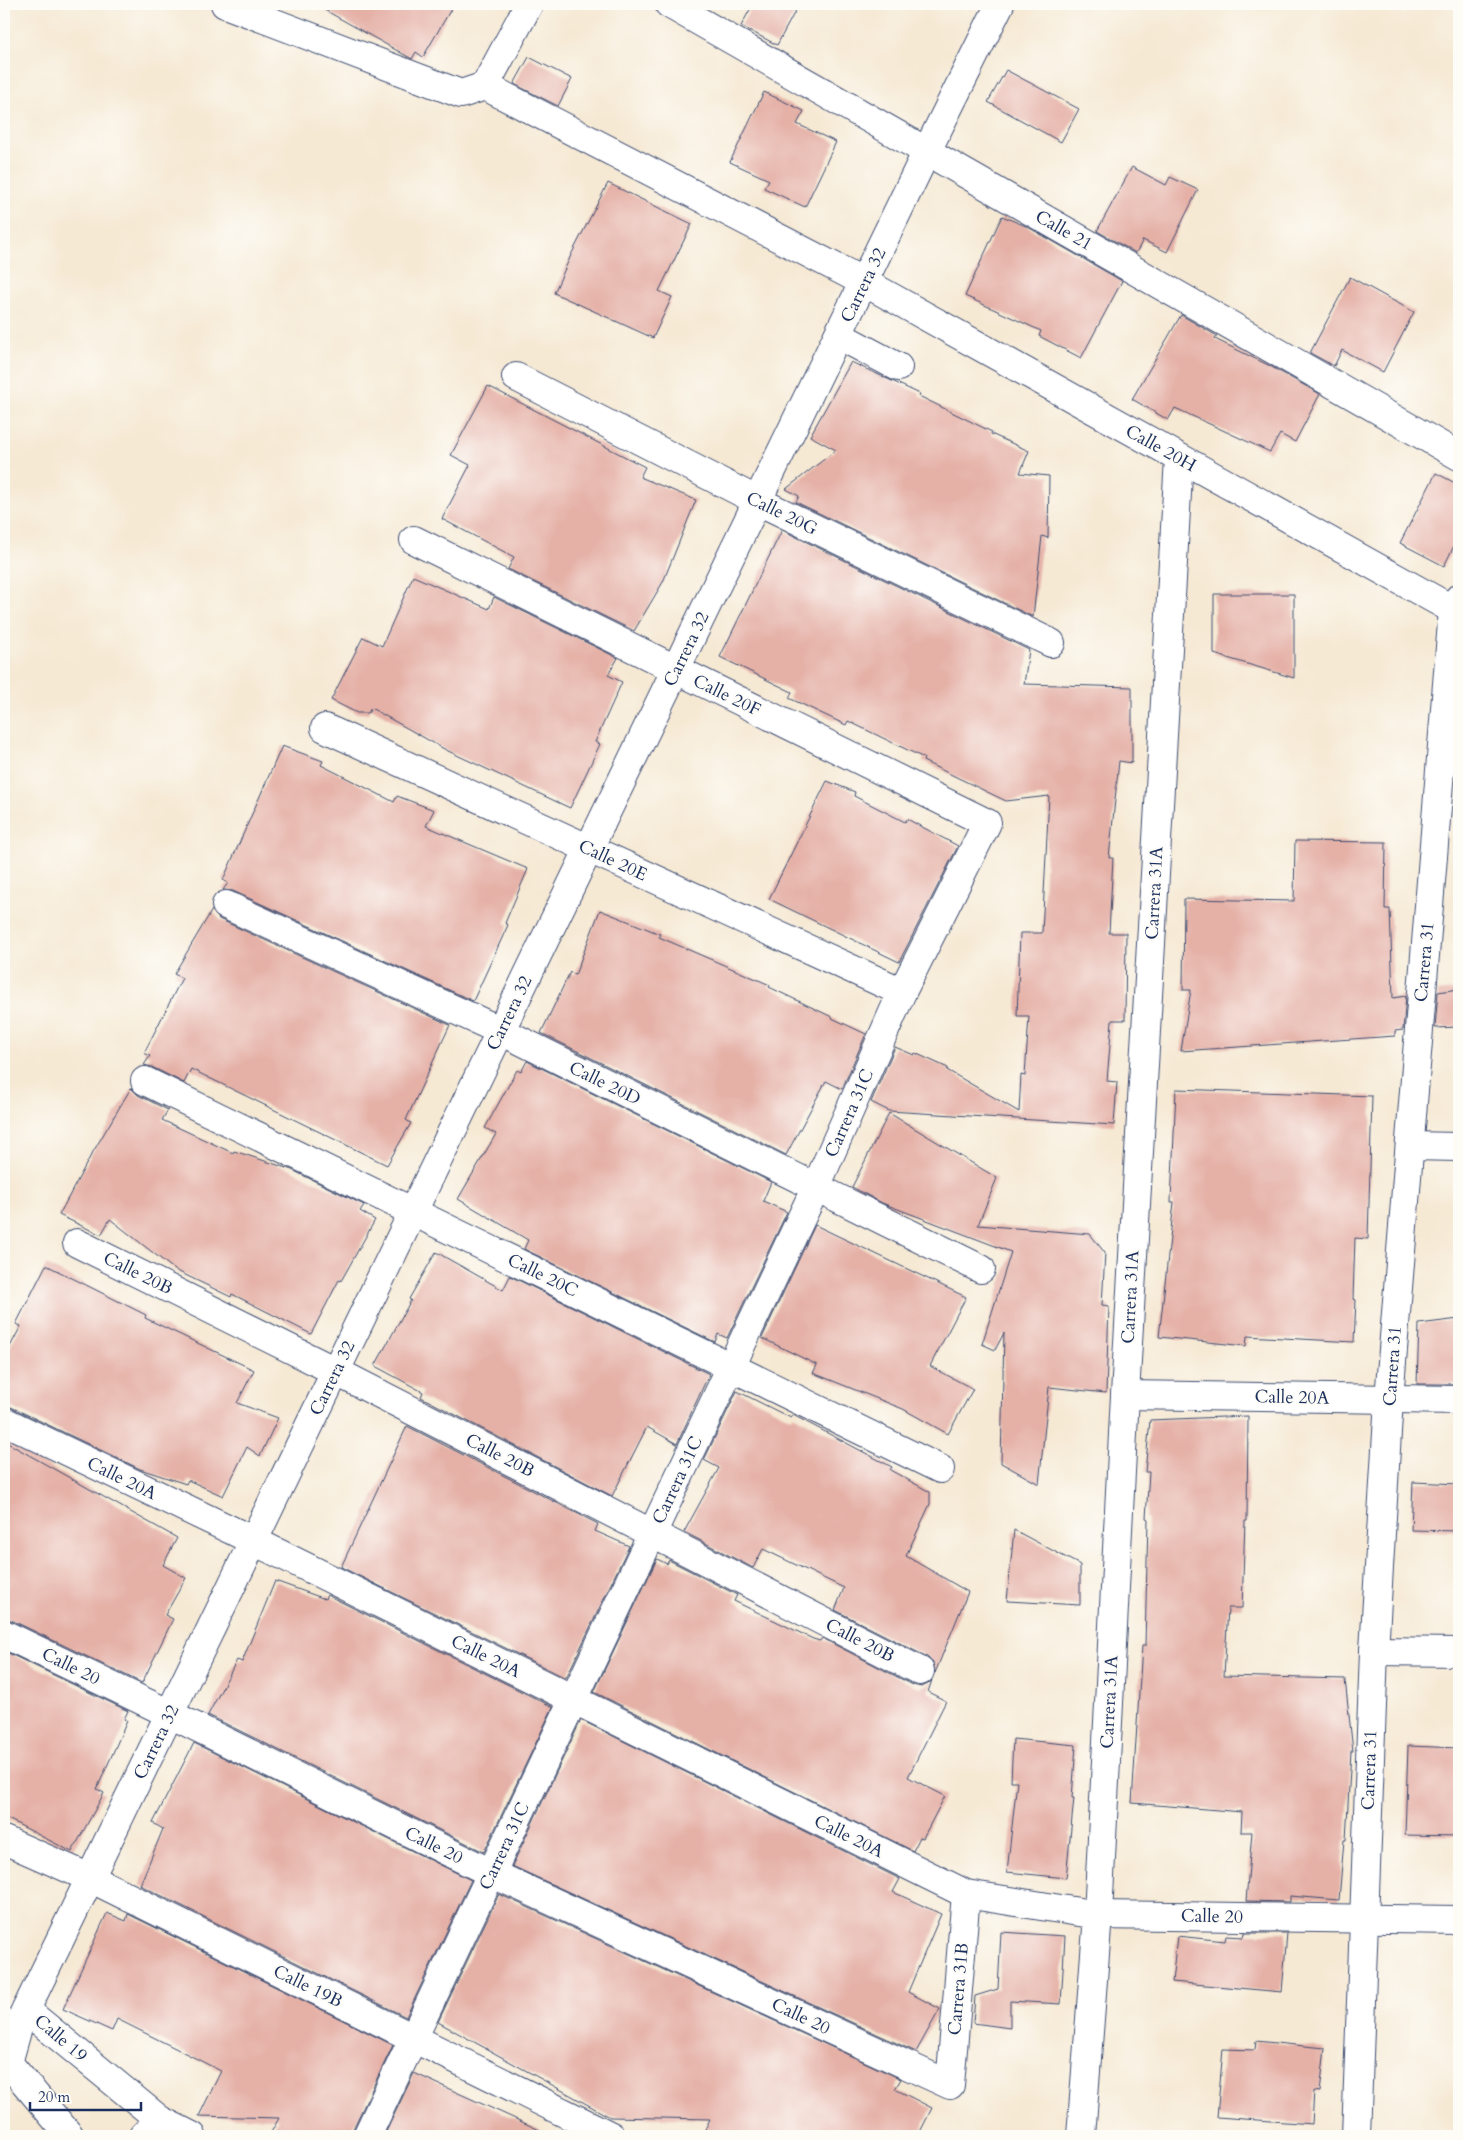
<svg xmlns="http://www.w3.org/2000/svg" width="1463" height="2140" font-family="Cardo,serif">
<rect width="100%" height="100%" fill="#fdfcf7"/>
<filter id="ink" filterUnits="userSpaceOnUse"><feTurbulence type="fractalNoise" baseFrequency=".02" numOctaves="2"/><feDisplacementMap in="SourceGraphic" scale="10" xChannelSelector="R" yChannelSelector="G"/><feConvolveMatrix kernelMatrix="1 2 1 2 8 2 1 2 1" color-interpolation-filters="sRGB"/></filter>
<filter id="wash" filterUnits="userSpaceOnUse"><feTurbulence type="fractalNoise" baseFrequency=".0096" numOctaves="4" result="noise"/><feDisplacementMap in="SourceGraphic" scale="20" xChannelSelector="R" yChannelSelector="G"/><feGaussianBlur stdDeviation="1.12" result="paint"/><feColorMatrix in="noise" values="0 0 0 0 0 0 0 0 0 0 0 0 0 0 0 0 0 1.4 0 .05"/><feComposite in="paint" operator="in"/></filter>
<g filter="url(#wash)">
<rect width="100%" height="100%" fill="#f6e9d4"/>
<g id="blocks">
<g fill="#e5b1a7">
<path d="M314,4H454L423,57L416,52L412,59Z"/>
<path d="M753,4H799L777,45L741,26Z"/>
<path d="M529,57L572,79L558,106L514,84Z"/>
<path d="M1006,70L1079,109L1061,142L988,102Z"/>
<path d="M764,92L804,111L797,124L836,142L805,207L764,188L769,180L730,162Z"/>
<path d="M1132,167L1166,185L1170,177L1198,190L1167,252L1143,240L1136,253L1097,231Z"/>
<path d="M608,183L692,224L659,291L672,297L653,338L554,293L572,253Z"/>
<path d="M1002,216L1028,227L1122,281L1081,358L1039,336L1041,331L965,296Z"/>
<path d="M1350,277L1414,312L1383,372L1342,350L1334,366L1310,353Z"/>
<path d="M1181,315L1217,336L1215,339L1268,365L1320,394L1295,442L1280,434L1270,452L1175,408L1168,420L1132,399Z"/>
<path d="M851,362L920,394L919,396L992,432L991,434L1029,451L1020,473L1049,476L1048,538L1042,536L1033,617L796,502L799,496L786,489L836,450L810,436Z"/>
<path d="M488,386L645,467L640,477L696,500L663,582L634,631L508,569L514,557L442,519L470,465L451,455Z"/>
<path d="M1436,473L1459,485V536L1444,566L1400,543Z"/>
<path d="M782,530L1029,650L1024,684L1132,687V763L1119,761L1109,858H1113L1109,933H1126L1125,1020H1112L1107,1081L1117,1082L1114,1125L889,1111L871,1102L895,1047L914,1055L915,1053L948,1068L947,1070L1019,1112L1021,1075L1025,1076L1029,1016H1017L1020,933H1042L1049,796L1006,801L923,761L924,758L848,721L846,725L789,698L792,692L720,657Z"/>
<path d="M413,576L489,609L494,597L618,658L608,675L622,682L595,742L600,744L570,808L446,750L371,708L368,713H357L331,700L363,637L382,646Z"/>
<path d="M1214,594H1294V678L1214,654Z"/>
<path d="M282,746L323,761L321,765L394,802L397,796L434,810L426,826L528,869L505,923L508,925L473,1001L233,891L223,890L228,883L223,880Z"/>
<path d="M827,781L855,792L854,796L905,822L907,819L958,846L899,962L769,899Z"/>
<path d="M1295,841L1386,842L1385,909H1390L1393,998L1406,996L1403,1030L1395,1031V1036L1181,1051L1191,990H1183L1184,899L1294,901Z"/>
<path d="M212,910L219,919L450,1025L406,1120L411,1123L387,1165L191,1069L184,1083L152,1067L144,1065L150,1056L144,1053L182,978L174,974Z"/>
<path d="M600,910L660,934L659,937L770,985L769,987L832,1017V1018L866,1034L842,1089L826,1081L786,1155L541,1033L570,972L575,975Z"/>
<path d="M1459,989V1027L1435,1028L1438,992Z"/>
<path d="M527,1061L771,1182L763,1201L787,1212L727,1338L718,1334L715,1342L524,1249L528,1240L458,1199L496,1134L485,1128L517,1070L521,1072Z"/>
<path d="M131,1088L138,1095L168,1110L162,1120L233,1153L234,1151L290,1169L364,1205L360,1211L375,1220L341,1281L339,1280L311,1334L232,1294L231,1297L175,1270L110,1219L101,1235L59,1215L90,1157Z"/>
<path d="M1176,1089L1372,1096L1368,1239L1355,1238L1353,1299L1356,1300L1354,1342L1247,1336L1246,1346L1159,1337L1174,1202H1171Z"/>
<path d="M889,1113L997,1178L978,1225L1090,1234L1105,1253L1102,1305L1109,1306L1106,1393L1049,1387L1039,1484L1001,1463L1004,1333L995,1350L982,1344L1011,1252L882,1203L852,1187Z"/>
<path d="M815,1225L966,1297L930,1366L973,1389L948,1434L903,1409L813,1373L817,1365L762,1338Z"/>
<path d="M436,1252L503,1290L510,1276L709,1374L677,1444L647,1427L612,1496L421,1397L423,1392L375,1366L411,1300L409,1299Z"/>
<path d="M46,1265L146,1315L145,1318L254,1370L237,1403L278,1418L260,1456L247,1447L223,1496L188,1480L186,1484L140,1469L11,1407L4,1406V1358L21,1326L16,1324Z"/>
<path d="M1459,1319V1384H1417L1419,1324Z"/>
<path d="M737,1391L791,1418L793,1415L892,1467L890,1470L930,1492V1504L906,1556L968,1592L935,1673L933,1663L927,1657L835,1610L844,1588L763,1549L753,1568L684,1532L719,1468L704,1460Z"/>
<path d="M1248,1416L1247,1521H1245L1242,1608H1228L1224,1676L1345,1679L1353,1751H1351L1346,1840H1344L1339,1900L1290,1896V1902L1246,1901L1252,1832H1241L1242,1812L1132,1803L1142,1646H1145L1148,1519L1146,1518L1149,1472H1145L1150,1420Z"/>
<path d="M407,1426L598,1524L595,1531L629,1546L566,1678L341,1567Z"/>
<path d="M4,1441L177,1538L163,1565L186,1578L165,1615L173,1619L142,1683L11,1620L4,1619Z"/>
<path d="M1413,1482L1459,1484V1531L1411,1530Z"/>
<path d="M1014,1530L1080,1565V1605L1007,1601Z"/>
<path d="M657,1559L667,1564L669,1560L737,1595L734,1601L813,1639L820,1641L822,1638L913,1685L921,1687L928,1684L932,1680L928,1692L946,1701L908,1777L945,1796L923,1838L920,1837L913,1851L594,1692Z"/>
<path d="M275,1581L325,1599L327,1595L553,1707L484,1852L208,1715L237,1660L242,1662Z"/>
<path d="M4,1651L128,1711L124,1719L127,1721L97,1789L104,1793L72,1852L4,1817Z"/>
<path d="M581,1720L900,1879L893,1892L941,1914L908,1992L940,2009L916,2052L512,1866Z"/>
<path d="M1013,1739L1076,1745L1072,1798H1074L1066,1878L1007,1872L1017,1781H1011Z"/>
<path d="M194,1743L471,1880L406,2017L140,1885L163,1829L153,1823Z"/>
<path d="M1408,1746L1459,1748V1836L1405,1835Z"/>
<path d="M499,1894L901,2079L895,2089L932,2108L918,2136H702L710,2119L610,2117L438,2022Z"/>
<path d="M107,1913L126,1921L128,1914L393,2045L353,2129L352,2136H269L279,2118L199,2116L221,2071L117,2019L112,2031L63,2009Z"/>
<path d="M1001,1932L1065,1936L1061,2004L1010,2001V2028L973,2023L975,1996L998,1989Z"/>
<path d="M1244,1933H1287L1282,1992L1172,1982L1177,1936L1225,1941L1226,1936L1243,1937Z"/>
<path d="M1256,2041L1325,2048L1320,2092L1314,2091L1312,2124L1217,2117L1223,2049L1255,2050Z"/>
<path d="M414,2073L553,2136H384Z"/>
</g>
</g>
</g>
<g filter="url(#ink)">
<use href="#blocks" fill-opacity="0" stroke="#3c4b70" stroke-width="1"/>
<g fill="none" stroke-linecap="round" stroke-linejoin="round">
<defs>
<g id="minor">
<path d="M225,4L461,94L485,86L529,4"/>
<path d="M669,4L1459,456"/>
<path d="M485,86L864,282L1459,613"/>
<path d="M838,335L898,367"/>
<path d="M516,377L758,501L1051,643"/>
<path d="M325,728L902,992"/>
<path d="M226,905L501,1031L981,1269"/>
<path d="M145,1081L940,1469"/>
<path d="M1410,1146L1459,1147"/>
<path d="M77,1243L335,1371L920,1671"/>
<path d="M1125,1395L1459,1400"/>
<path d="M4,1421L254,1541L966,1894L1098,1915L1459,1920"/>
<path d="M4,1634L170,1714L491,1873L950,2085L966,1894"/>
<path d="M1374,1651L1459,1652"/>
<path d="M4,1840L90,1878L611,2136"/>
<path d="M26,2010L160,2120L192,2136"/>
<path d="M4,2058L70,2136"/>
<path d="M4,2067L8,2063L19,2024L90,1878L927,151L1000,4"/>
<path d="M143,2136L160,2120"/>
<path d="M367,2136L816,1187L902,992L987,823L414,540"/>
<path d="M1081,2136L1098,1915L1125,1395L1179,458"/>
<path d="M1356,2136L1374,1651L1389,1399L1453,610L1459,598"/>
</g>
</defs>
<use href="#minor" stroke="#3c4b70" stroke-width="30"/>
<use href="#minor" stroke="#fff" stroke-width="28"/>
</g>
</g>
<g text-anchor="middle" stroke-width="4" stroke-linejoin="round" paint-order="stroke">
<g font-size="18" fill="#1b2f5e" stroke="#fdfcf7">
<text transform="translate(1064 230) rotate(30)" y="6">Calle 21</text>
<text transform="translate(863 285) rotate(-64)" y="6">Carrera 32</text>
<text transform="translate(1161 448) rotate(29)" y="6">Calle 20H</text>
<text transform="translate(782 513) rotate(26)" y="6">Calle 20G</text>
<text transform="translate(686 649) rotate(-64)" y="6">Carrera 32</text>
<text transform="translate(727 695) rotate(26)" y="6">Calle 20F</text>
<text transform="translate(613 860) rotate(25)" y="6">Calle 20E</text>
<text transform="translate(1154 893) rotate(-87)" y="6">Carrera 31A</text>
<text transform="translate(1424 962) rotate(-85)" y="6">Carrera 31</text>
<text transform="translate(509 1013) rotate(-64)" y="6">Carrera 32</text>
<text transform="translate(605 1083) rotate(26)" y="6">Calle 20D</text>
<text transform="translate(849 1113) rotate(-66)" y="6">Carrera 31C</text>
<text transform="translate(138 1273) rotate(26)" y="6">Calle 20B</text>
<text transform="translate(543 1275) rotate(26)" y="6">Calle 20C</text>
<text transform="translate(1130 1297) rotate(-87)" y="6">Carrera 31A</text>
<text transform="translate(1392 1366) rotate(-86)" y="6">Carrera 31</text>
<text transform="translate(332 1378) rotate(-64)" y="6">Carrera 32</text>
<text transform="translate(1292 1397) rotate(1)" y="6">Calle 20A</text>
<text transform="translate(500 1455) rotate(27)" y="6">Calle 20B</text>
<text transform="translate(122 1478) rotate(26)" y="6">Calle 20A</text>
<text transform="translate(677 1480) rotate(-65)" y="6">Carrera 31C</text>
<text transform="translate(860 1640) rotate(27)" y="6">Calle 20B</text>
<text transform="translate(486 1656) rotate(26)" y="6">Calle 20A</text>
<text transform="translate(71 1666) rotate(26)" y="6">Calle 20</text>
<text transform="translate(1109 1702) rotate(-87)" y="6">Carrera 31A</text>
<text transform="translate(156 1742) rotate(-64)" y="6">Carrera 32</text>
<text transform="translate(1369 1770) rotate(-88)" y="6">Carrera 31</text>
<text transform="translate(849 1836) rotate(26)" y="6">Calle 20A</text>
<text transform="translate(434 1845) rotate(26)" y="6">Calle 20</text>
<text transform="translate(504 1846) rotate(-65)" y="6">Carrera 31C</text>
<text transform="translate(1212 1916) rotate(1)" y="6">Calle 20</text>
<text transform="translate(308 1986) rotate(26)" y="6">Calle 19B</text>
<text transform="translate(958 1989) rotate(-85)" y="6">Carrera 31B</text>
<text transform="translate(801 2016) rotate(25)" y="6">Calle 20</text>
<text transform="translate(61 2038) rotate(40)" y="6">Calle 19</text>
</g>
</g>
<rect width="1463" height="2140" fill="none" stroke="#fdfcf7" stroke-width="20"/>
<path d="M30 2102v8h111v-8" fill="none" stroke="#1b2f5e" stroke-width="2.5"/>
<text x="38" y="2102" font-size="15" fill="#1b2f5e" stroke="#fdfcf7" stroke-width="4" paint-order="stroke">20 m</text>
</svg>
